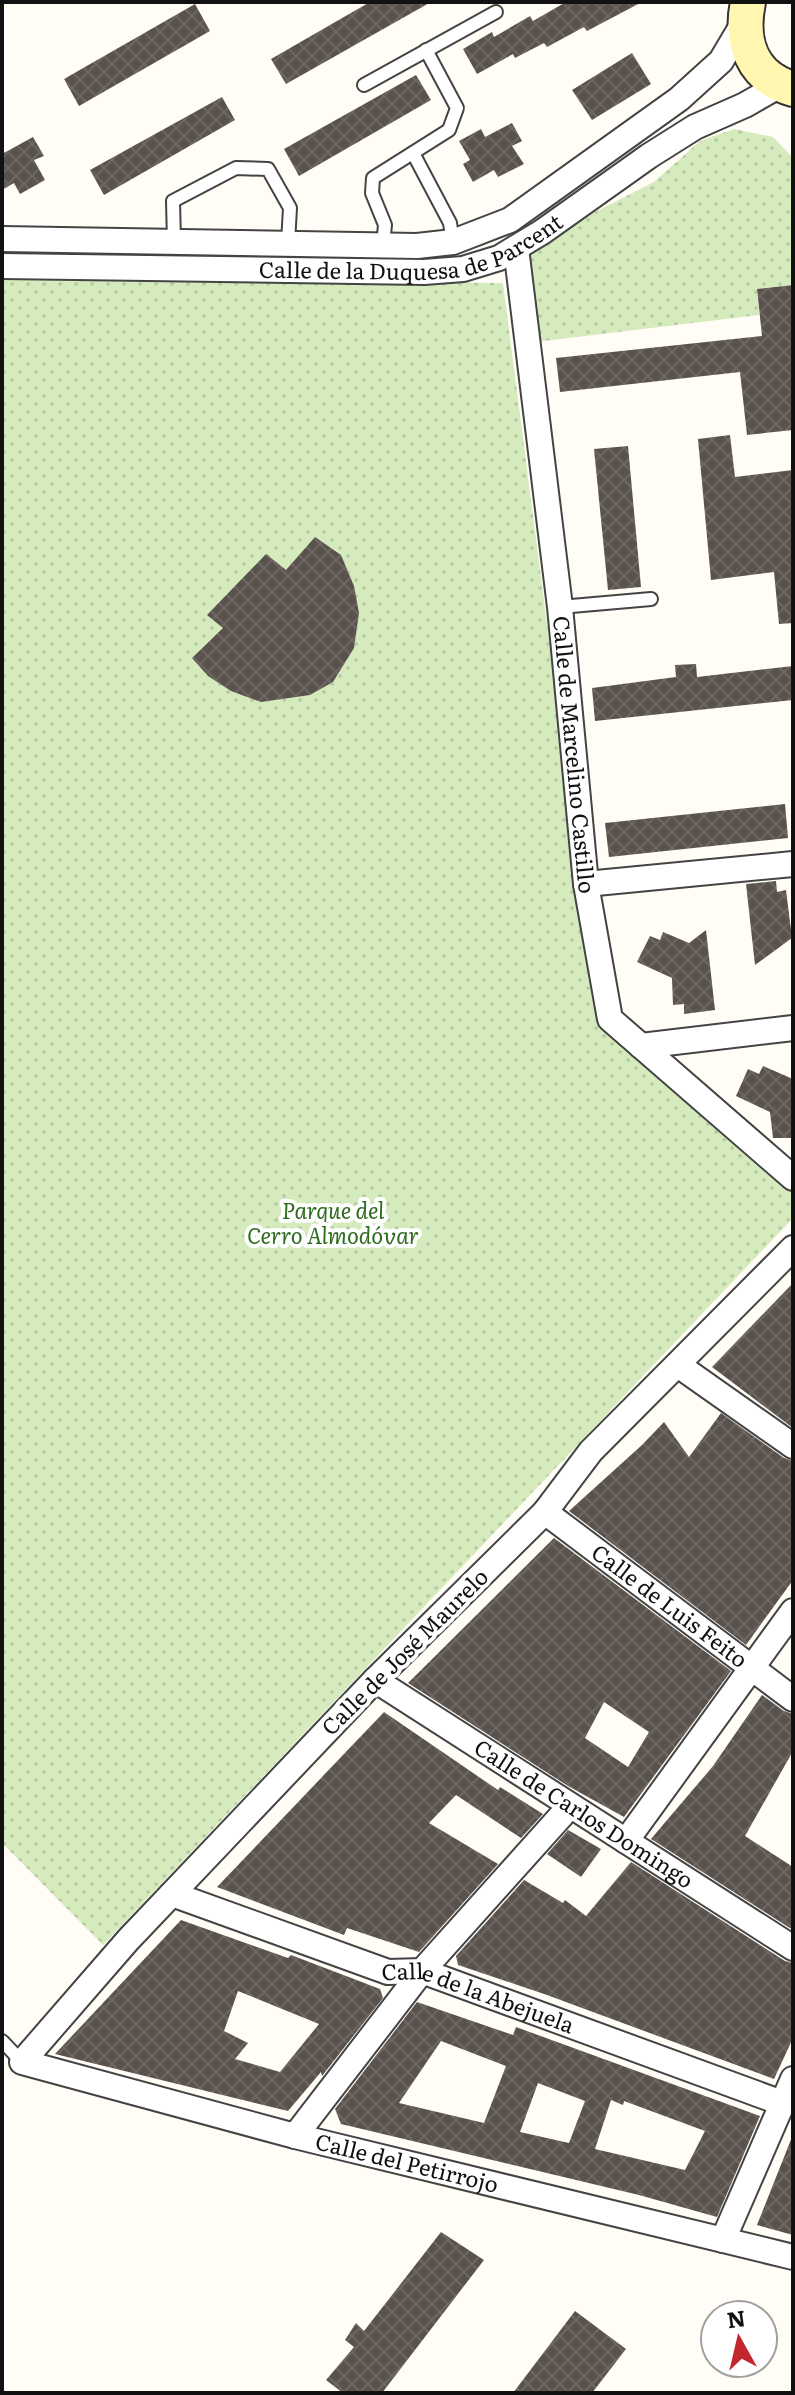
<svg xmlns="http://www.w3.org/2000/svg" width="795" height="2395" font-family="Literata,serif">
<defs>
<pattern id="park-dots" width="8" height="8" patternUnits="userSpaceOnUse" patternTransform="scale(2)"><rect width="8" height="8" fill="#d5ebbd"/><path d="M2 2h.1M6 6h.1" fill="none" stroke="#b6c8a1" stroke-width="1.8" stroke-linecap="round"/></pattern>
<pattern id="building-cross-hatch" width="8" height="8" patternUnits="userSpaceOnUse" patternTransform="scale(2)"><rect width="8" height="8" fill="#5a524d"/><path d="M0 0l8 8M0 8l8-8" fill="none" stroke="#6d6662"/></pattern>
</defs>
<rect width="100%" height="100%" fill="#fffdf5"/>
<g fill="url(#park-dots)">
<path d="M734,129L773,137L793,158V285L757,289L759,315L527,343L516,252L654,182L700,141Z"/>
<path d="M2,278L503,283L599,1027L793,1188V1218L103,1945L2,1843Z"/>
</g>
<g fill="url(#building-cross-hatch)" fill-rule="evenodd">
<path d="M370,2H431L286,84L271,59Z"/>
<path d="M566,2H642L587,31L584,27L547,47L544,43L515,58L513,54L477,74L463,49L492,32L494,37L530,16L533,21Z"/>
<path d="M195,4L210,31L79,106L64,79Z"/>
<path d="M632,53L651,84L592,120L572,90Z"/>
<path d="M416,75L431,100L299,176L284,149Z"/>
<path d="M222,97L235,120L104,195L90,170Z"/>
<path d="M512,123L522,141L512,146L524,164L498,177L494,170L473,182L463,164L470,160L459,141L481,129L485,137Z"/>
<path d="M33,137L44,156L34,160L45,180L20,194L14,183L2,190V154Z"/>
<path d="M793,285V430L747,435L740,372L560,392L556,358L762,336L757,289Z"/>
<path d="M730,435L735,477L793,470V623L779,624L774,572L711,580L698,439Z"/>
<path d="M628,446L641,587L608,590L594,449Z"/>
<path d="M315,537L341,555L354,586L359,613L354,648L333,682L310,695L261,702L231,691L208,676L192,658L223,628L207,615L266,554L286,570Z"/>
<path d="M696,664L697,677L793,666V700L595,721L592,688L676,677L675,665Z"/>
<path d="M785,804L788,838L609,857L605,823Z"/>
<path d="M776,881L777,892L786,890L792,938L755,965L746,884Z"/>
<path d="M706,930L715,1010L684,1014V1004L673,1005L672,978L637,962L650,936L660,940L663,932L689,943Z"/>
<path d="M763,1066L793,1079V1138H773L770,1112L736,1096L748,1069L759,1074Z"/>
<path d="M793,1283V1428L712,1367Z"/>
<path d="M721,1413L784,1458L793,1461V1580L746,1645L569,1511L642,1445L664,1422L689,1457Z"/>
<path d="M554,1538L731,1671L624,1817L568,1786L408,1683ZM604,1702L649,1732L628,1767L585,1738Z"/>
<path d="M762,1695L784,1711L793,1714V1751L745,1836L793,1867V1930L651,1839L713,1766Z"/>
<path d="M384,1712L498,1790L500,1787L543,1814L521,1838L456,1795L429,1823L498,1864L419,1952L347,1928L344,1935L217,1887Z"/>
<path d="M568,1830L601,1849L581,1877L547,1854Z"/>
<path d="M631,1862L785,1961L793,1963V2038L774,2079L547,1995L458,1965L456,1956L524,1880L563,1903L565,1900L586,1916Z"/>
<path d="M181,1920L288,1958L291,1955L380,1989L383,1998L322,2076L321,2072L288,2111L55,2054ZM238,1991L319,2024L280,2072L235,2059L248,2043L224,2031Z"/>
<path d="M417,2002L513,2035L516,2027L760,2116L717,2217L639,2195L341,2124L335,2109ZM441,2041L506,2066L484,2123L399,2103ZM538,2083L585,2101L569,2143L520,2132ZM611,2100L623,2105L624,2101L705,2131L685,2170L595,2149Z"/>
<path d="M792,2137H793V2235L757,2225Z"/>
<path d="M441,2232L484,2260L382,2393H343L326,2380L354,2347L345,2340L356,2323L364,2331Z"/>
<path d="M575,2311L626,2349L592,2393H513Z"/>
</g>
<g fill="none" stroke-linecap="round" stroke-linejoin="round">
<defs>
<g id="service">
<path d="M364,85L496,12"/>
<path d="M413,153L450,223L453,242"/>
<path d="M174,242L173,201L236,168L268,169L290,208L288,243"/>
<path d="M383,245L385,225L372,193L373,178L449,130L457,108L426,50"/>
<path d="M560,607L651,599"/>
<path d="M2,2041L22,2062"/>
</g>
<g id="minor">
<path d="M2,239L417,246L453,242L510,220L679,99L721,61L743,24"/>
<path id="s1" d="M516,248L560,607L586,884L610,1019L793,1178"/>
<path id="s2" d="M2,266L424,272L463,269L499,258L542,232L649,156L695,127L745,105L780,85"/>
<path d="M586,884L793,864"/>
<path d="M641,1046L793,1028"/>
<path id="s3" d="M793,1248L591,1451L545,1512L375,1680L128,1940L22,2062L295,2136L793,2257"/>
<path d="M678,1365L793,1446"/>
<path id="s4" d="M545,1512L793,1699"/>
<path id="s5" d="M375,1680L793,1948"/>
<path d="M626,1841L793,1611"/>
<path id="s6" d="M172,1894L388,1972L422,1971L782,2103"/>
<path d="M295,2136L422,1971L570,1806"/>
<path d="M723,2240L793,2079"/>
</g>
<path id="secondary" d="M748,2C740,41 751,77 793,89"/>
</defs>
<use href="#service" stroke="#444" stroke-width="16"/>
<use href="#minor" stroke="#444" stroke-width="28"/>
<use href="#secondary" stroke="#333" stroke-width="38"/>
<use href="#service" stroke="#fff" stroke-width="12"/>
<use href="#minor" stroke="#fff" stroke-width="24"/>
<use href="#secondary" stroke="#fff6b0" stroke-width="34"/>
</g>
<g text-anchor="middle" stroke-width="8" stroke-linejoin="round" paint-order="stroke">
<g font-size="22" fill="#111" stroke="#fff">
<text dy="8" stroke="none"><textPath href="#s2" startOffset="414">Calle de la Duquesa de Parcent</textPath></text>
<text dy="8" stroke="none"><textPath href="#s1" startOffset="510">Calle de Marcelino Castillo</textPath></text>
<text dy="8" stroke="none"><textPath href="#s4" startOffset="156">Calle de Luis Feito</textPath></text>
<text transform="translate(405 1652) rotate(-45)" y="8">Calle de José Maurelo</text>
<text dy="8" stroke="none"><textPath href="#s5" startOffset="248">Calle de Carlos Domingo</textPath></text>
<text dy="8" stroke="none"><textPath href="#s6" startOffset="324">Calle de la Abejuela</textPath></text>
<text dy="8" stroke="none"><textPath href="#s3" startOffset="1520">Calle del Petirrojo</textPath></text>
</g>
<g font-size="22" font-style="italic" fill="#2f6b1f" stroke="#fff">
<text x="333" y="1219">Parque del<tspan x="333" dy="25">Cerro Almodóvar</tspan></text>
</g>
</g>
<rect width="795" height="2395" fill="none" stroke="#111111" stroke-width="8"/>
<g transform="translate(739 2339) rotate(352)"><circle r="38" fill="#ffffff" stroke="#a0a0a0" stroke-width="2"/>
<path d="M0-6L14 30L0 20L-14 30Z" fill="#c4262e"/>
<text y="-12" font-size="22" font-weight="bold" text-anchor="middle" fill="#111111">N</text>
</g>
</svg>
